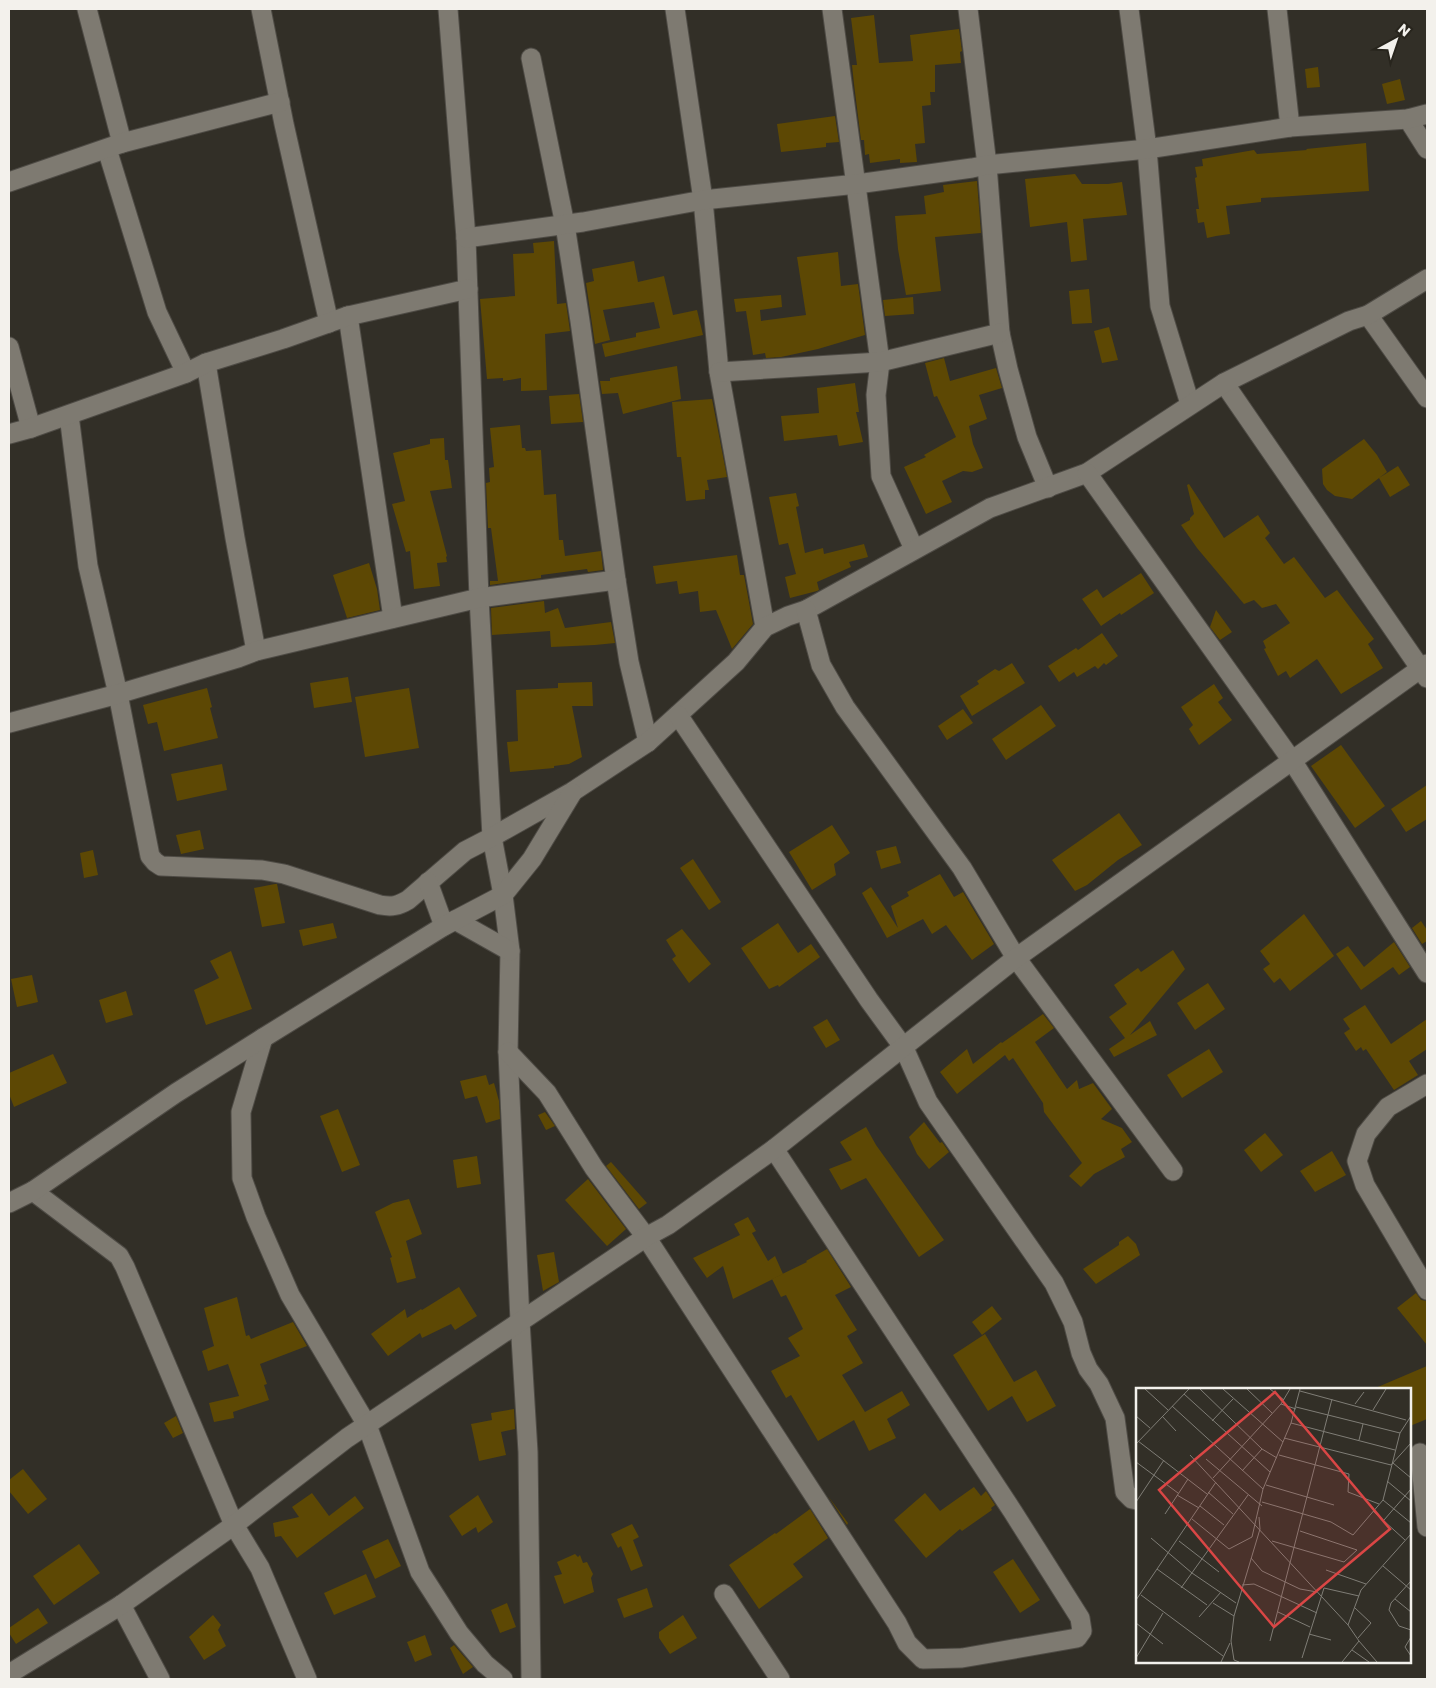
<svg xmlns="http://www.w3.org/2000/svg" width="1436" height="1688" font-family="Poppins,sans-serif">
<rect width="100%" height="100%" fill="#322f27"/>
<g fill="#5d4804">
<path d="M874,15L879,63L913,61L910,35L959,29L962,51L960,52L961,63L935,65V92H930L931,105L922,106L925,143L915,144L917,162L900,163V159L870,163L869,154L865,155L864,140H861L854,84L852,65H857L851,18Z"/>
<path d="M1318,67L1320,87L1307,88L1305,69Z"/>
<path d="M1400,79L1405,100L1387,104L1382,84Z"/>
<path d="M835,116L839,142L826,143V147L781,152L777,124Z"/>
<path d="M1366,143L1369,191L1261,198V202L1226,206L1230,234L1216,236L1207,238L1204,222L1198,223L1196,209H1199L1195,178L1197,177L1195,167L1203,166L1202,159L1254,150L1257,154L1307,150L1306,149Z"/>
<path d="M1075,174L1082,184H1108L1122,182L1127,215L1083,219L1087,260L1071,262L1067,222L1030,227L1025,179Z"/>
<path d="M977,181L981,233L935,237L941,291L906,295L898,249L895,216L926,214L924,196L944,192L943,185Z"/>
<path d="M554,241L557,304L566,303L570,331L545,334L547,390L521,391V378L503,381V378L487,379L480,299L515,296L513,254L534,253L533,243Z"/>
<path d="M838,252L841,286L858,284L865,335L818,349L781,357L766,358L765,353L753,355L746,311L736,312L734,299L781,295L782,307L760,310L761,321L806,315L797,257Z"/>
<path d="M634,261L638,282L664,276L673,315L697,310L703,335L605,357L602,344L636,337V333L660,328L654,302L603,310L610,340L595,344L586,283L594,281L592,269Z"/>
<path d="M1089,289L1092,323L1072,324L1069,291Z"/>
<path d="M913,297L914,314L885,316L883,300Z"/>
<path d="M1109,327L1118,360L1102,363L1094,331Z"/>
<path d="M944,358L950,381L996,368L1002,388L979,395L987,419L969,426L973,444L983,468L972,472L963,471L942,481L952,502L926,514L904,467L926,457L924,455L956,437L937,396L934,397L925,363Z"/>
<path d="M677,366L681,399L623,414L618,393L602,394L600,381H610V378Z"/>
<path d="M855,383L859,412H856L863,442L839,446L837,435L784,441L781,416L819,413L817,388Z"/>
<path d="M579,394L583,422L551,424L549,396Z"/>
<path d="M712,399L727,477L707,480L709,490H705V499L686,501L681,457H677L672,402Z"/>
<path d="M520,425L522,448H525L526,451L541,450L544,495L556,494L559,540H563L565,556L601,551L603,570L588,572L587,569L541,575V578L490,585V581H498L491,528H488L486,483L490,482L489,468L494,467L490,428Z"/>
<path d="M444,438L445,460H448L452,488L430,491L447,556L446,557L447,562L437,563L440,586L414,589L410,551L406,552L392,504L405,501L393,453L430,444V439Z"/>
<path d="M1364,439L1377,455L1387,472L1379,478L1398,466L1410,485L1390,497L1379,478L1352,499L1335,496L1327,490L1323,484L1322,469Z"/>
<path d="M1189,484L1224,538L1258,515L1270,533L1265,538L1284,564L1294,557L1325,598L1337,590L1374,639L1368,644L1383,668L1341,694L1317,659L1290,678L1286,671L1278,676L1264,649L1266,648L1263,641L1290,623L1276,604L1262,608L1254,600L1244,604L1197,548L1181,525L1190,520V518L1194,514L1187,485Z"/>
<path d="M796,493L799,506L796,507L805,553L823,548L824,554L864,544L868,557L849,562L851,567L817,582L819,590L817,591L790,598L785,577L796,574L788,543L779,545L769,497Z"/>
<path d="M737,555L740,575H744L753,624L732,649L716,610L700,612L698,591L679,594L677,581L656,584L653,566Z"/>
<path d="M369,563L377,589L380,610L347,618L333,575Z"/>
<path d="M1141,573L1154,593L1121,615L1120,613L1101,626L1082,599L1097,589L1103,598Z"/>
<path d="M544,601L545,613L558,608L565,628L611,622L615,643L595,645L551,647L550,631L492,635L491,608Z"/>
<path d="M1216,610L1232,632L1220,640L1210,627Z"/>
<path d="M1102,633L1118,656L1106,665L1104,663L1098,669L1095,666L1077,677L1074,672L1059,682L1048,666L1076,648L1078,650Z"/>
<path d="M1012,663L1025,683L972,716L960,696L979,684L977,681L995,669L999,671Z"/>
<path d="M348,677L352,702L314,708L310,683Z"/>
<path d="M592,682L593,706H572L582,757L569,764L554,766V768L510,772L507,742L518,741L516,690L558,688V683Z"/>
<path d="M1214,684L1223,698L1218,702L1232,720L1199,745L1189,729L1193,725L1181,707Z"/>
<path d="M207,688L212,707L210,708L218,738L164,751L157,722L148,724L143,705Z"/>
<path d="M409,688L419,748L365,757L355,697Z"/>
<path d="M1041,705L1056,726L1006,760L992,739Z"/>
<path d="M963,709L973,723L947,740L938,726Z"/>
<path d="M1341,745L1385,806L1355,828L1311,766Z"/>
<path d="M222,764L227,790L177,801L171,774Z"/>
<path d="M1427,785V819L1406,832L1391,809Z"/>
<path d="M1119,813L1142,845L1118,860L1087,885L1075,891L1052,860Z"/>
<path d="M832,825L850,853L834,864L836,875L812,890L789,852Z"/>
<path d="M200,830L204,849L181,854L176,835Z"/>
<path d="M896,846L901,863L881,869L876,851Z"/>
<path d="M93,850L98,875L84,878L80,853Z"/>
<path d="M693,859L721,902L709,910L680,868Z"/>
<path d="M940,874L954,897L963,892L994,944L972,960L946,925L932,934L923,919L887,938L862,893L871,887L898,928L891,906L909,896L907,892Z"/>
<path d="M275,884H277L285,923L262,927L254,888Z"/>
<path d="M1304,914L1334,956L1290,991L1280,978L1274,983L1263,969L1270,964L1260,951Z"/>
<path d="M1421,921L1427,930V941L1422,944L1412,928Z"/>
<path d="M333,923L337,938L303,946L299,930Z"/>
<path d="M778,923L798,953L811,944L820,957L779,987L778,985L769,989L741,948Z"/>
<path d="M682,929L711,964L689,983L672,959L676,956L666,940Z"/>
<path d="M1394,942L1410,967L1399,975L1393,967L1361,990L1336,954L1348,946L1364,967Z"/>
<path d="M1173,950L1185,969L1130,1035L1150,1021L1157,1035L1114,1057L1109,1049L1125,1038L1109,1017L1127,1004L1114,985L1138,968L1141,972Z"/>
<path d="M231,951L252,1009L206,1025L194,990L219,978L210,961Z"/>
<path d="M32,975L38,1002L17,1007L11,979Z"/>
<path d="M1208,983L1225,1009L1195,1030L1177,1003Z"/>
<path d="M126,991L133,1015L106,1023L99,1000Z"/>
<path d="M1365,1005L1391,1044L1427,1019V1049L1409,1061L1418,1075L1394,1090L1366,1049L1363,1051L1361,1047L1356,1051L1344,1033L1350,1029L1343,1019Z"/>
<path d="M1043,1014L1054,1028L1035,1042L1067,1089L1077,1080L1079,1089L1093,1083L1112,1109L1101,1119L1122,1128L1132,1142L1121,1149L1125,1157L1094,1174L1081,1187L1069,1176L1082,1163L1044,1112L1043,1103L1013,1058L1009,1061L1005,1055L957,1094L940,1072L967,1049L973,1064L1001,1042L1002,1043Z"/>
<path d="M827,1019L840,1040L826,1048L813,1027Z"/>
<path d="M1209,1049L1223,1072L1182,1098L1167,1075Z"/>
<path d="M53,1054L67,1083L14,1107L9,1094V1073Z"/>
<path d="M486,1075L489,1085L494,1083L499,1101L500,1119L486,1123L477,1096L465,1099L460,1081Z"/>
<path d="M338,1109L360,1165L342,1172L320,1116Z"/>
<path d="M545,1112L555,1126L546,1130L538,1115Z"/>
<path d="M924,1122L940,1143L942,1142L949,1152L929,1169L917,1154L909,1137Z"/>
<path d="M866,1127L876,1145L944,1240L919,1257L866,1178L841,1190L829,1169L852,1160L840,1142Z"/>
<path d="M1265,1133L1283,1155L1261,1172L1244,1150Z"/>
<path d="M1332,1151L1346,1175L1315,1192L1300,1171Z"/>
<path d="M477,1156L481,1184L457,1188L453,1160Z"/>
<path d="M611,1162L647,1203L639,1209L606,1166Z"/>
<path d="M588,1179L626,1229L607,1246L565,1200Z"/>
<path d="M409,1199L422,1234L406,1241L416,1278L397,1283L390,1258L392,1257L375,1212L393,1203Z"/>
<path d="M748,1217L756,1231L752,1233L768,1261L775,1256L783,1274L733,1299L723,1266L707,1278L693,1258L740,1235L734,1224Z"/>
<path d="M1128,1236L1136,1244L1140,1255L1096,1284L1083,1269L1119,1245V1242Z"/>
<path d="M827,1249L851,1287L835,1295L857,1330L847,1336L863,1363L842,1375L865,1412L902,1391L910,1405L887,1419L896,1438L869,1451L854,1420L818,1441L791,1395L786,1398L771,1371L800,1356L788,1338L803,1329L786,1295L781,1297L772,1279L807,1262L806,1261Z"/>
<path d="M554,1252L559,1282L543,1291L537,1255Z"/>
<path d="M459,1287L477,1316L455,1330L451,1324L422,1338L420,1333L388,1356L371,1334L405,1309L407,1318L421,1309L422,1310Z"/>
<path d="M1416,1293L1421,1300L1427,1301V1345L1397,1308Z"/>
<path d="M237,1297L246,1336L249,1335L251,1339L293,1322L307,1346L260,1364L267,1384L264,1385L269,1400L233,1412L234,1418L214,1422L209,1403L239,1396L228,1364L208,1371L202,1351L214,1346L204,1308Z"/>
<path d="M992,1306L1002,1319L982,1335L972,1322Z"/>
<path d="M985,1334L1014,1382L1036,1370L1056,1406L1027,1422L1012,1396L988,1411L953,1355Z"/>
<path d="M1427,1366V1419L1410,1426V1389H1373Z"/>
<path d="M514,1409L515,1429L501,1432L506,1455L479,1461L471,1424L492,1420L491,1413Z"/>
<path d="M176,1416L183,1433L173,1438L164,1423Z"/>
<path d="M23,1469L47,1499L28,1514L9,1491V1480Z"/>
<path d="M974,1487L981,1496L986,1491L995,1505L991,1508L992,1510L962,1531L960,1529L926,1558L894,1520L925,1493L940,1511Z"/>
<path d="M312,1493L329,1516L355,1496L364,1508L297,1558L281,1536L275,1537L273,1523L299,1517L292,1507Z"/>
<path d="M478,1495L493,1522L478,1533L476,1527L462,1536L449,1516Z"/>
<path d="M828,1496L848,1523L847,1525Z"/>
<path d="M810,1509L828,1538L793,1564L803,1577L759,1609L729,1565L775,1533L776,1534Z"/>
<path d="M632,1524L639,1537L633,1540L643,1566L631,1571L621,1546L618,1548L611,1534Z"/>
<path d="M388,1539L401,1566L375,1579L362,1551Z"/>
<path d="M79,1544L100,1573L54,1605L33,1576Z"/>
<path d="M575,1554L578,1557L580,1555L583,1563L587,1562L593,1574L591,1578L594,1592L564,1604L554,1576L562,1574L557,1562Z"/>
<path d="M1013,1559L1040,1600L1020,1613L993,1572Z"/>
<path d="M366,1574L376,1597L334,1615L324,1593Z"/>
<path d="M647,1588L653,1607L624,1618L617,1599Z"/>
<path d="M507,1603L516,1627L500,1633L491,1610Z"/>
<path d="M38,1608L48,1623L16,1644L9,1633V1628Z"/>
<path d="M213,1615L221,1625L218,1630L226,1646L204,1660L189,1637Z"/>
<path d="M683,1615L697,1638L670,1654L659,1638V1632Z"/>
<path d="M425,1635L432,1655L415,1662L407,1642Z"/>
<path d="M454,1645L473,1667L463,1674L450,1648Z"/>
</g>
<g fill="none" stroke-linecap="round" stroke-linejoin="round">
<defs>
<g id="minor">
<path d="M87,9L122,143"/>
<path d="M261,9L284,124L329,323"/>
<path d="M448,9L466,238L479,598L492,837L503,895L510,951L508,1052L520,1321L528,1452L531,1679"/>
<path d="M675,9L703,200L719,372L765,627"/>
<path d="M832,9L880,362L876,395L881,476L914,549"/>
<path d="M968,9L987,165L1000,333L1008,369L1027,437L1048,488"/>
<path d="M1129,9L1147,149L1160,306L1190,404"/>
<path d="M1277,9L1290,127"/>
<path d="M531,58L565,225L580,321L616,580L629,662L648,742"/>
<path d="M1408,119L1427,149"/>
<path d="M107,149L157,312L186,373"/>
<path d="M9,182L122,143L280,102"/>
<path d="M466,238L583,222L703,200L857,184L972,168L987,165L1147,149L1290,127L1408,119L1427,114"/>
<path d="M1368,315L1427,398"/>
<path d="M348,316L393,618"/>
<path d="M9,347L31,428"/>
<path d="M206,363L235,538L256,651"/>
<path d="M719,372L880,362L1000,333"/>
<path d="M1224,383L1427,678"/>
<path d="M69,415L88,566L118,694L150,856L155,862L161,866L262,870L284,874L380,905C392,907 398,906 408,900L465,851L492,837L572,792L648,742L736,662L765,627L788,616L806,610L990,508L1087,473L1224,383L1349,321L1368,315L1427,279"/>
<path d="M9,434L31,428L186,373L206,363L283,339L348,316L468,289"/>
<path d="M1087,473L1293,762L1427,973"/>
<path d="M806,610L821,665L845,707L962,868L1016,958L1173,1171"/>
<path d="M678,715L869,1000L904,1048L928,1102L1054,1283L1073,1322L1081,1353L1088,1369L1099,1384L1115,1418L1125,1492L1132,1499L1137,1500"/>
<path d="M9,723L118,694L238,658L256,651L479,598L616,580"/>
<path d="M428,882L444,926"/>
<path d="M455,920L510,951"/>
<path d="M263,1038L241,1112L242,1178L256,1217L290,1295L367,1425L420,1572L459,1633L485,1664L503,1679"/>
<path d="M508,1052L547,1093L594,1168L646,1237L897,1623L907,1643L923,1659L962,1658L1077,1638L1082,1631L1080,1618L1013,1512L774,1149"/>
<path d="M1427,1084L1388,1107L1366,1134L1357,1161L1365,1185L1427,1290"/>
<path d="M33,1191L119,1256L125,1267L234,1525L260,1568L307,1679"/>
<path d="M9,1203L33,1191L176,1093L263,1038L444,926L503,895L532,859L572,793"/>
<path d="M1420,1453L1427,1527"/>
<path d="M724,1594L780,1679"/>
<path d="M121,1605L160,1679"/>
<path d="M9,1674L121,1605L234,1525L347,1438L646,1237L668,1225L774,1149L1016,958L1427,664"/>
</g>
</defs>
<use href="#minor" stroke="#4e4b45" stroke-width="21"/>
<use href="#minor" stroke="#7e7a71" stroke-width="19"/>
</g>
<g transform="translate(1136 1388)">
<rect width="275" height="275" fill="#322f27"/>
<path fill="none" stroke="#7f7d76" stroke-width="1" d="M9,1L32,22M64,1L126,61L141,70M87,1L147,54M111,1L136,25M134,1L148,12M164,3L270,32M48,6L134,84M145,16L160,21M219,16L228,4M36,18L127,101M160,19L264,45M237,22L250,1M0,28L14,40M26,28L40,43M76,33L97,11M155,35L259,62M148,50L255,77L275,55M223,52L227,36M2,53L71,106M0,56L53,1M54,67L212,237M143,67L213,86L212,104L243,116M70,71L126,118M0,74L42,105M257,75L275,90M106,83L126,61M77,90L145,16L154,1M251,93L275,113M130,97L198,117M72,104L97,126M41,107L63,120M247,112L275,135M0,114L28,72M126,114L195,134L217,147L247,112L264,45L275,28M64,118L88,137M237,123L269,152M29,126L52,91M56,131L93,161L116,149L127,101L155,35L164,1M248,132L275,101M15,150L56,185L100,215M43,153L83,184M136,153L208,174L221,162L164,143M115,170L126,183L164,201L181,204M247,178L275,202M21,181L71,217M190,182L230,196M275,193L255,215L253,222L263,238L275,242M106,197L118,196L181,225M45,200L112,107M5,207L87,268M259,211L275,224M0,212L80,94M77,215L98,228L95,253L98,272L103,274M219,220L235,235L222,250M142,224L174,239M98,228L124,141L123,129M63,229L85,204M0,235L27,256M173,246L195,252M275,249L269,259L275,268M134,253L196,11M223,253L241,274M216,262L233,274M0,270L27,225M166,270L188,200L223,208M85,274L94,255M206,274L223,253L212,237L225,202L275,146"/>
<path fill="#da4645" fill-opacity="0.15" stroke="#da4645" stroke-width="2.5" d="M139,4L254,141L138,239L23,102Z"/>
<rect width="275" height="275" fill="none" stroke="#f3f1ec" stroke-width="2.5"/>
</g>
<rect width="1436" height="1688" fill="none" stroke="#f3f1ec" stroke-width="20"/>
<g transform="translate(1396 40) rotate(40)" stroke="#28251d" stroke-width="4" paint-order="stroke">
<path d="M0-4L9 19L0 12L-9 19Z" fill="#f3f1ec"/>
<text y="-8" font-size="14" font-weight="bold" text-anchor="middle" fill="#f3f1ec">N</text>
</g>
</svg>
